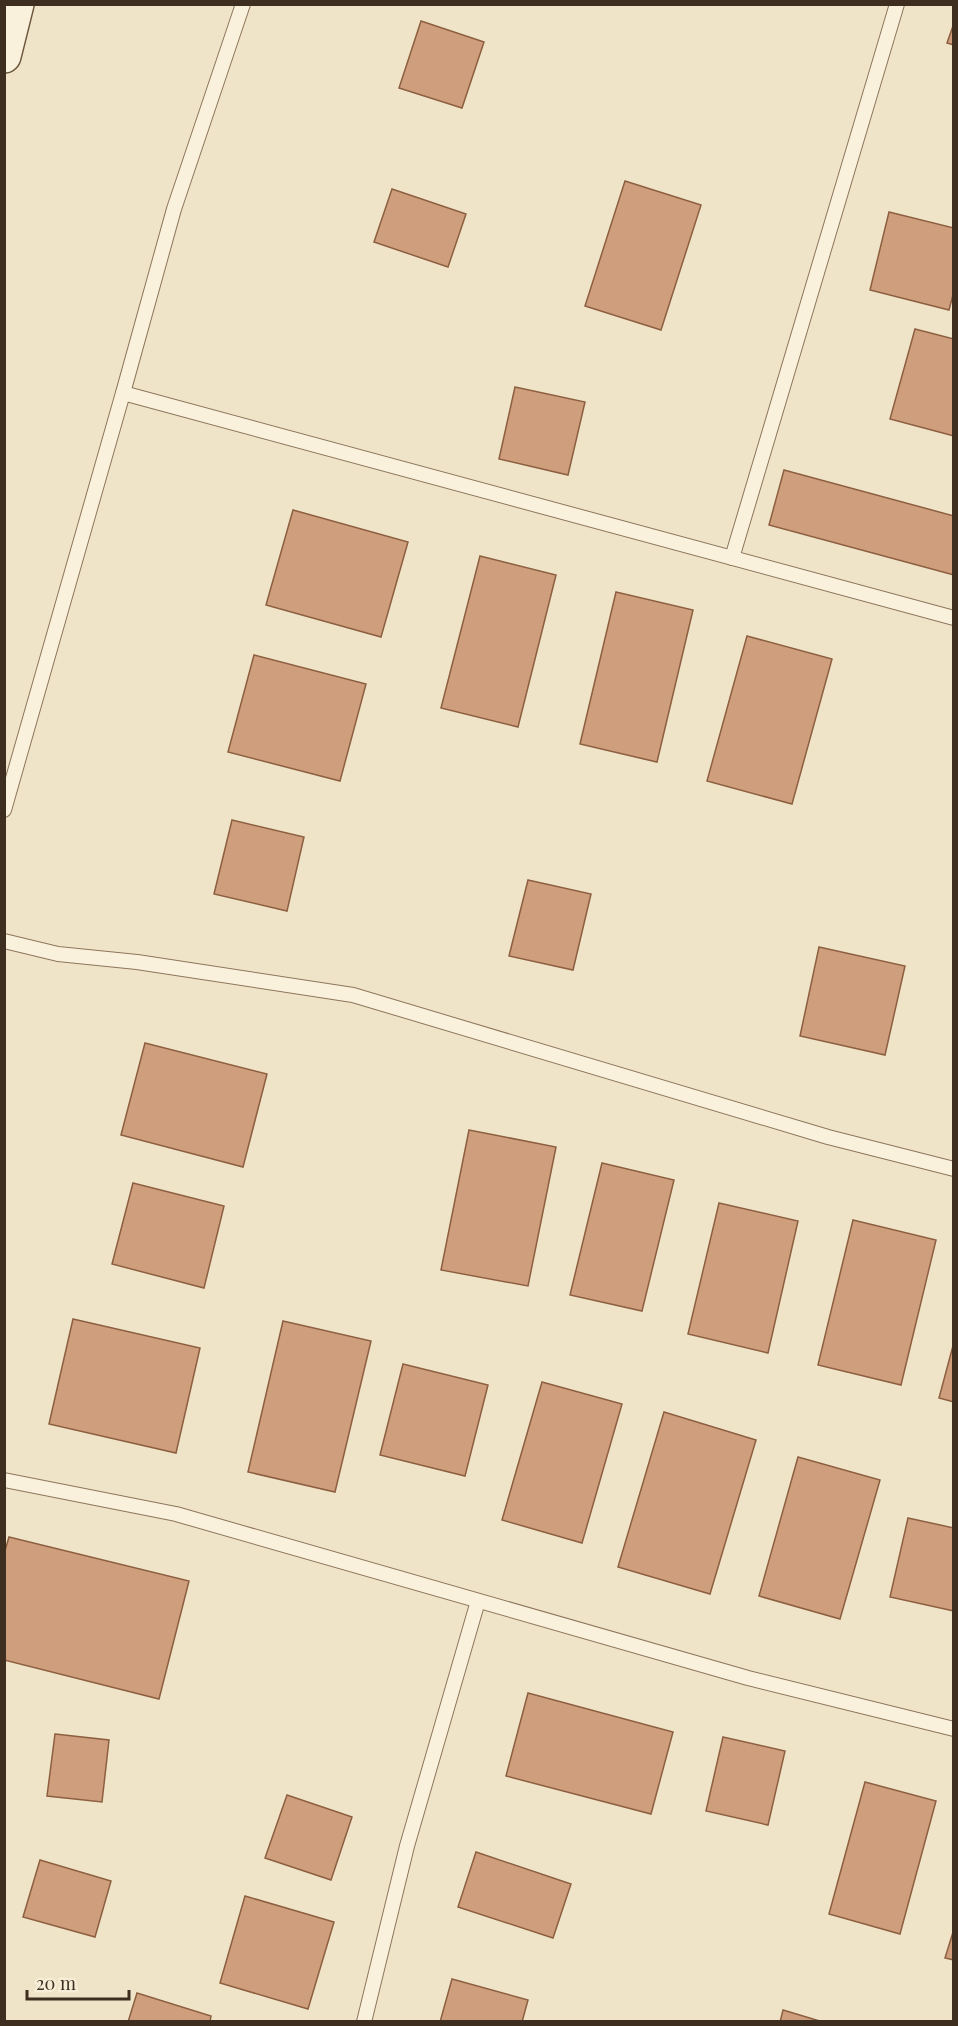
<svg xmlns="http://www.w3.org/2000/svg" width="958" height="2026" font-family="'Playfair Display',serif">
<rect width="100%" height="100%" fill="#f0e4c8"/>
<g fill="#cf9f7d" stroke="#8d5f41" stroke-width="1.5">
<path d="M421,21L484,42L462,108L399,88Z"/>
<path d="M954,23V45L947,43Z"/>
<path d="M625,181L701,205L661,330L585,306Z"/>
<path d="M392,189L466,214L448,267L374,242Z"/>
<path d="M889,212L954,228V291L949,310L870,290Z"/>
<path d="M915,329L954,339V436L890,419Z"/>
<path d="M515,387L585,402L568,475L499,459Z"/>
<path d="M784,470L954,516V575L769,525Z"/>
<path d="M293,510L408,542L381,637L266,605Z"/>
<path d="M480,556L556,575L518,727L441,708Z"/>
<path d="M616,592L693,610L657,762L580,744Z"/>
<path d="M747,636L832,659L792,804L707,781Z"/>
<path d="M254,655L366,684L340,781L228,752Z"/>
<path d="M232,820L304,837L287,911L214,894Z"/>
<path d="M528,880L591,894L573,970L509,956Z"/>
<path d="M819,947L905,966L885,1055L800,1036Z"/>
<path d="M145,1043L267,1074L243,1167L121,1135Z"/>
<path d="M469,1130L556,1147L528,1286L441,1270Z"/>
<path d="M602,1163L674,1180L642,1311L570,1295Z"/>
<path d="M133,1183L224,1206L204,1288L112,1264Z"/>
<path d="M719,1203L798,1221L768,1353L688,1334Z"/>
<path d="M853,1220L936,1240L901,1385L818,1365Z"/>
<path d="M73,1319L200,1348L176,1453L49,1424Z"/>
<path d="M283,1321L371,1341L335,1492L248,1472Z"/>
<path d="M954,1342V1402L939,1398Z"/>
<path d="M403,1364L488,1385L465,1476L380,1455Z"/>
<path d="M542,1382L622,1404L582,1543L502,1520Z"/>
<path d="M664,1412L756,1440L710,1594L618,1567Z"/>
<path d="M798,1457L880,1480L840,1619L759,1596Z"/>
<path d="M908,1518L954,1528V1611L890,1597Z"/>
<path d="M9,1537L189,1581L159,1699L4,1660V1554Z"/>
<path d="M528,1693L673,1732L651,1814L506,1776Z"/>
<path d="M55,1734L109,1740L102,1802L47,1796Z"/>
<path d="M723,1737L785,1751L768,1825L706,1811Z"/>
<path d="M865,1782L936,1801L900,1934L829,1914Z"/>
<path d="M287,1795L352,1817L331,1880L265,1858Z"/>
<path d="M476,1852L571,1884L553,1938L458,1907Z"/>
<path d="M40,1860L111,1881L95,1937L23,1917Z"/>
<path d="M245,1896L334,1922L308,2009L220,1983Z"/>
<path d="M954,1929V1960L945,1958Z"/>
<path d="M452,1979L528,2000L522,2022H440Z"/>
<path d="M137,1993L211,2016L210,2022H128Z"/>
<path d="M783,2010L823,2022H780Z"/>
</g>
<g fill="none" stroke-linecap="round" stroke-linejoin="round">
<defs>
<g id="service">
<path d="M123,393L174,209L243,4"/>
<path d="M732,558L897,4"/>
<path d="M4,810L123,393L954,618"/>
<path d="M4,941L58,954L137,962L353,995L828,1137L954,1169"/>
<path d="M4,1480L176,1514L748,1678L954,1729"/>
<path d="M364,2022L407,1846L478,1601"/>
</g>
<path id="secondary" d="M4,56L17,4"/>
</defs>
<use href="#service" stroke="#8d765c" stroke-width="16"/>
<use href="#secondary" stroke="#6f573f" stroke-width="36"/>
<use href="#service" stroke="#faf1dc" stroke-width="14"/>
<use href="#secondary" stroke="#faf1dc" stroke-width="33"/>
</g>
<rect width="958" height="2026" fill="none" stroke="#3d2e20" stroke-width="12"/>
<path d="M27 1990v9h102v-9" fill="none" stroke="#3d2e20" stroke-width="3"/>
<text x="36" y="1990" font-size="18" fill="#3d2e20" stroke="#f7eed8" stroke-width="4.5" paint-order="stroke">20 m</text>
</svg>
